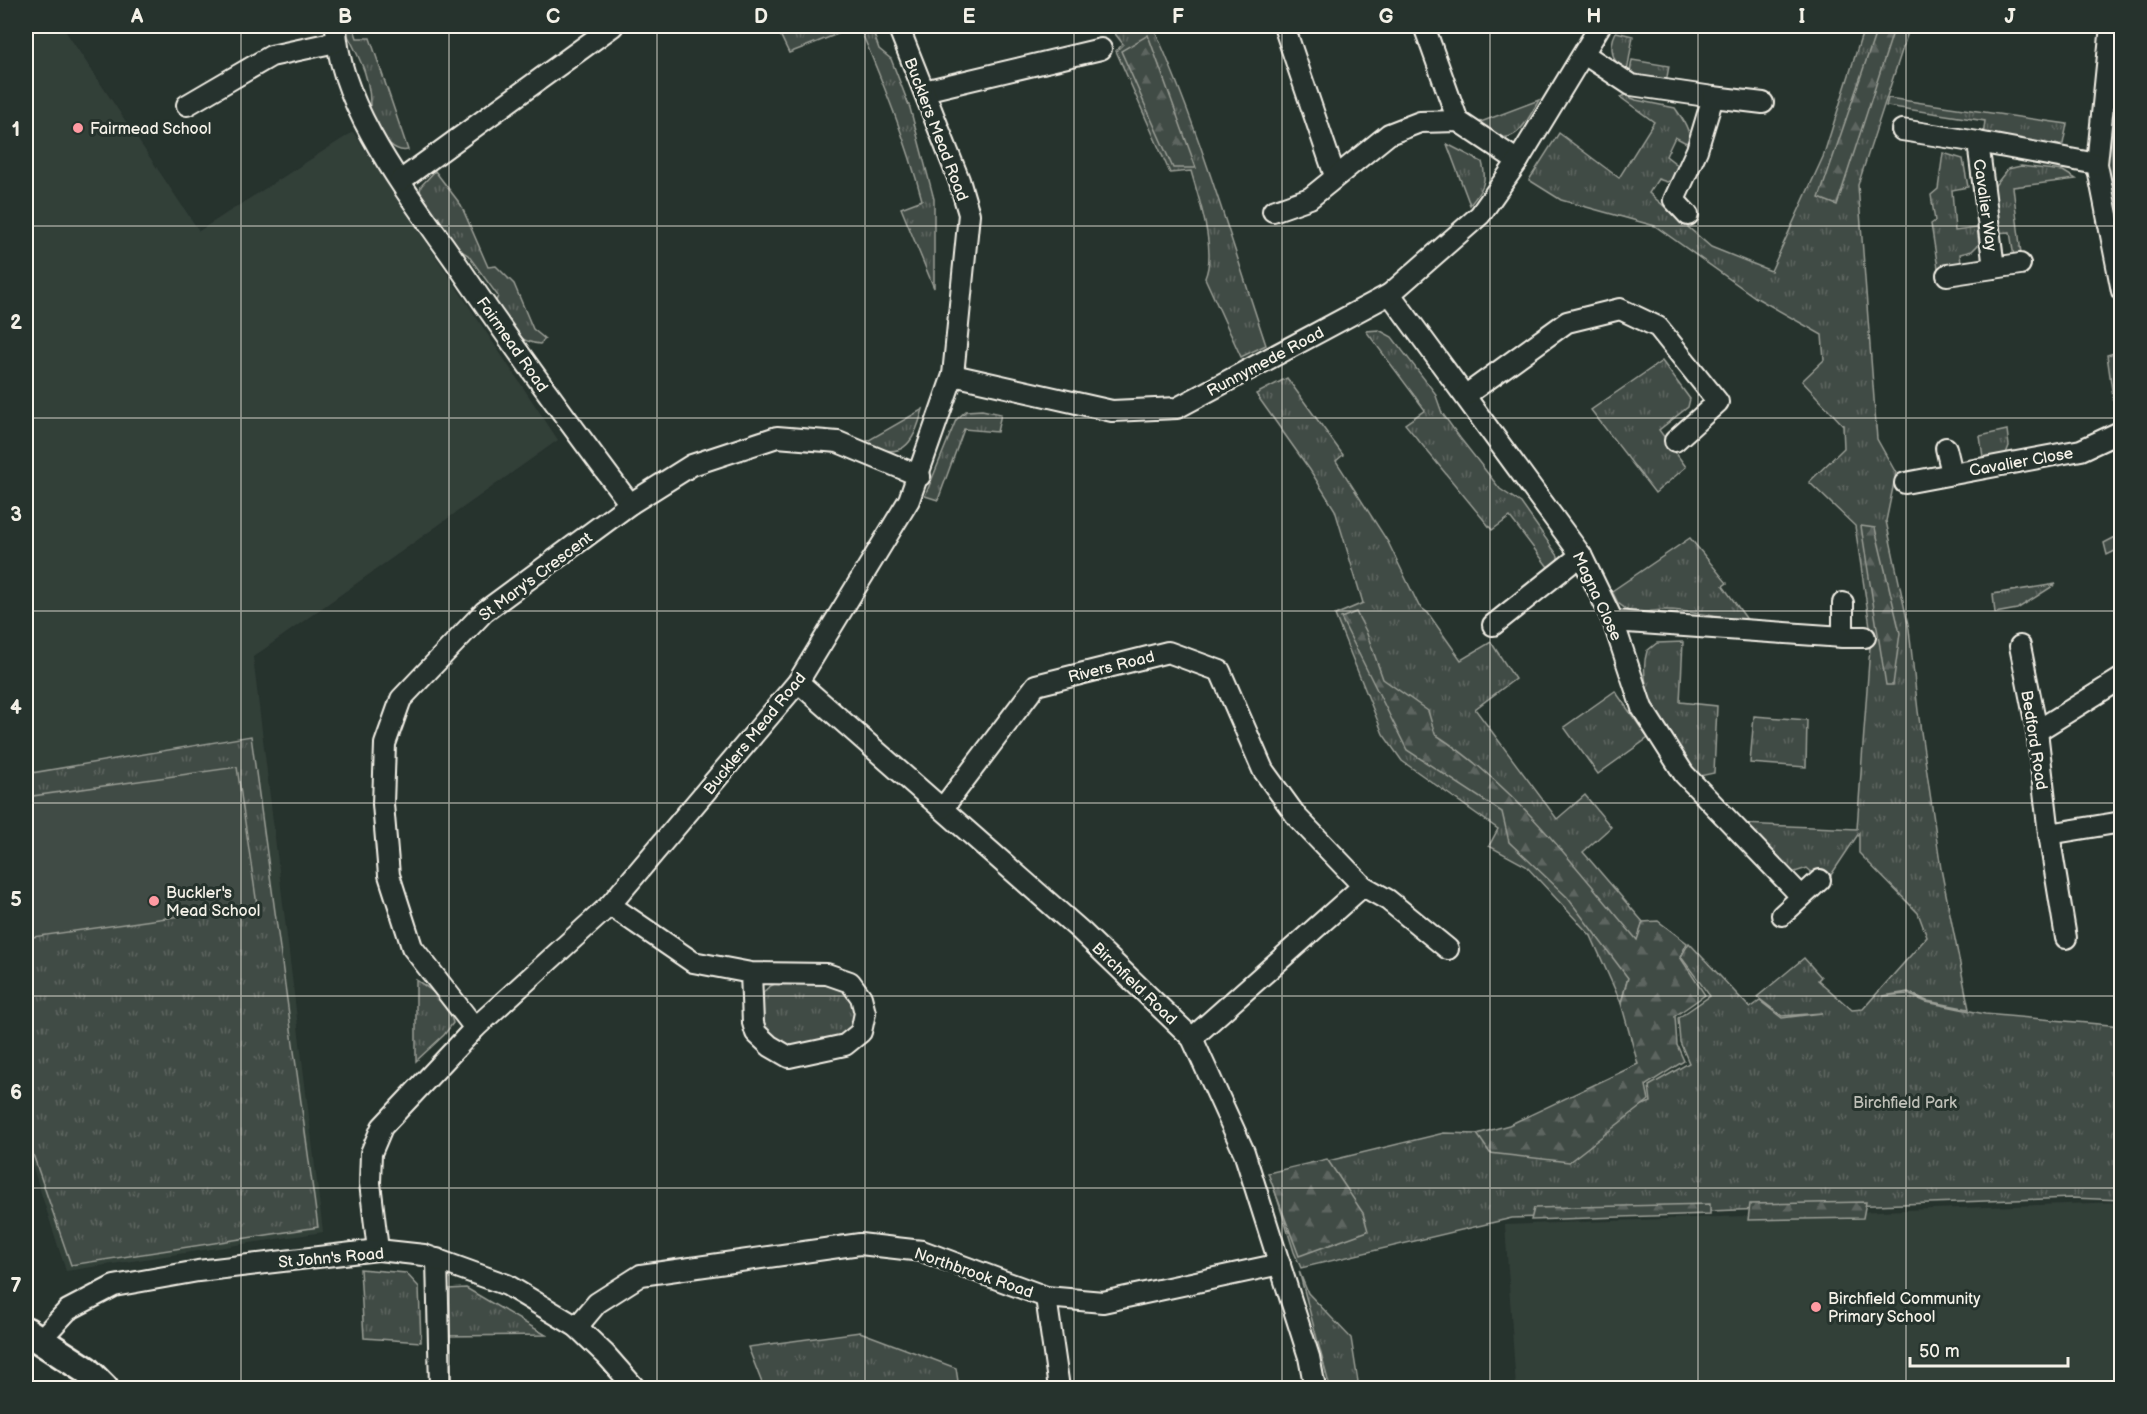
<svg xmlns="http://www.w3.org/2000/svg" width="2147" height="1414" font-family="'Balsamiq Sans',sans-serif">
<defs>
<pattern id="grass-tufts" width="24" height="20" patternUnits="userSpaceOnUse" patternTransform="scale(1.5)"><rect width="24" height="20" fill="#414b45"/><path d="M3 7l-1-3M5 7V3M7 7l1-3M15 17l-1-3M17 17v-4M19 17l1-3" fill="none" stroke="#5d6560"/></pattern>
<pattern id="forest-firs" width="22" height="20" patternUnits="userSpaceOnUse" patternTransform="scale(1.5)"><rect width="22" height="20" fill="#414b45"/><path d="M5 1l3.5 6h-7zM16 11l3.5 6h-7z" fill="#5d6560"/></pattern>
</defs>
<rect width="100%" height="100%" fill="#26332d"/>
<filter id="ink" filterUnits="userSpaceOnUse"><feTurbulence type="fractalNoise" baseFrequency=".0167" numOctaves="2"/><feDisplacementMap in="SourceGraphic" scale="12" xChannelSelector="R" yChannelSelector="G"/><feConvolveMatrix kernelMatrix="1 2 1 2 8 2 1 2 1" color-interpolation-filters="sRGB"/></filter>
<g filter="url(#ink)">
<g fill="#333f39">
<path d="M26,26H62L199,231L353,132L558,440L253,657L323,1232L66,1271L26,1146Z"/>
<path d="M2121,1202V1388H1516L1505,1225Z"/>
</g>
<g fill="url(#grass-tufts)" stroke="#9a9e96" stroke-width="1.5">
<path d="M348,26H353L357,38H370L408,150C389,154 378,127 369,115C374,85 360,58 346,32Z"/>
<path d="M776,26H858L789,53Z"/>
<path d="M859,26H871L879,49L891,59L910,108L934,199V288L901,208L922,200C906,139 883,83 859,26Z"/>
<path d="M1109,26H1153C1199,128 1230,238 1266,345L1241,357L1205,278C1217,250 1199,200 1191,171L1170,173L1116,51L1123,44Z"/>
<path d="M1805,26H1910L1858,185L1877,439L1896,473L1886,521L1909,629L1918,711L1941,869L1969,1009L1927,1001L1908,992L1883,996L1908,994L1926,1002L1985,1014L2121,1026V1200L2072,1198L1512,1218L1301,1268L1294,1252L1270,1175L1444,1133L1510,1135L1614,1115L1651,1102L1649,1086L1689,1063L1680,1042L1678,1018L1710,996L1681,957L1689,943L1750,1008L1760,1001L1782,1018L1822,1013L1782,1016L1757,997L1804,958L1821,977L1818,980L1852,1010L1863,1009L1927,937L1918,913L1859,853V833L1825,884L1807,868L1792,873L1744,824L1857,829L1871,633L1855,526L1809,482L1844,448L1843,425L1802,381L1824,360L1822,335L1755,297L1655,226L1561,200L1529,180L1559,133L1619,178L1654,122L1620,97L1625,95L1636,100L1675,108C1683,119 1691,131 1690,145L1675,137L1666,156L1680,167L1675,179L1667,182L1658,179L1649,193L1711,247L1771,271L1823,157L1862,34Z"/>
<path d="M1616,32L1633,36L1627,72C1612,63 1608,48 1616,32Z"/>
<path d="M1632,60L1669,66L1665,88L1629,77Z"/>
<path d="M1888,98L2067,124L2063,144L2038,145L1983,136L1985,121L1886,106Z"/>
<path d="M2115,99L2122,101L2121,248C2113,197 2108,150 2115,99Z"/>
<path d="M1539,100C1523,128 1513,151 1479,129L1478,123Z"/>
<path d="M1447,144L1482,162C1488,182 1482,190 1470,205Z"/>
<path d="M1943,153L1963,159L1968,187L1952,190L1955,231L1977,228L1979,244L1972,251L1960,254L1961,263L1938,268L1931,224L1935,221L1931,195L1938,189Z"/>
<path d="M2021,166L2063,171L2076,179L2013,187L2022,262L2015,263L2010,232L1993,233L1989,193L2008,169Z"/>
<path d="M435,171L461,205L488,267L496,266L514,284L533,329L545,339L540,344C516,342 507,325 494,306L498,296L468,255L450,244L418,201L421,186Z"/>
<path d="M1379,330L1392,337L1435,393L1442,413L1460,438L1500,489L1521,503L1558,556V561L1548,567L1510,517L1492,530L1405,424L1425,410L1366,331Z"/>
<path d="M2121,351V422L2117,425L2107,355Z"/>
<path d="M1662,361L1690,399L1688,407L1659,430L1686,467L1655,493L1591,410Z"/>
<path d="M1287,378L1343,455L1336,461L1388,542L1419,606L1428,613L1461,660L1491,642L1515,679L1475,709L1557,819L1585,795L1611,827L1583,852L1643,922L1621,1003L1591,936L1526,866L1489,846L1498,829L1402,761L1383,734L1335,615L1363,603L1335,510L1310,470L1256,394Z"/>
<path d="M923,409C912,448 903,460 862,444Z"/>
<path d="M982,410L1001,414L997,432L964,429L938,500L925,496L956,420L966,411Z"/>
<path d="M2007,430L2009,446L2003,461L1984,464L1980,436Z"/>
<path d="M2121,534V548L2107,555L2104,543Z"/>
<path d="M1690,538L1727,583L1723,586L1748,621C1718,619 1694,610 1664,610C1653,610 1643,614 1631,613L1618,603L1612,591Z"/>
<path d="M2056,584L2017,609L1995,613L1993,594Z"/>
<path d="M1683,642L1680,702L1717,706L1714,773L1700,776C1674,745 1634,694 1647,651L1657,643Z"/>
<path d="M1615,691L1648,738L1598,774L1564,727Z"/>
<path d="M1754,716L1807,720L1806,767L1750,763Z"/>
<path d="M251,736L318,1227L71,1265L26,1134V774Z"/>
<path d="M416,980C433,990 449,1004 453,1023L444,1035L416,1061Z"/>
<path d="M802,981L843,985L855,1001L858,1014L846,1033L819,1043L790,1047L771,1041C761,1024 749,991 778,983C785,981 794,981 802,981Z"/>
<path d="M360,1269L406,1273L419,1287L421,1342L364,1338Z"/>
<path d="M1299,1271L1308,1293L1351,1338L1359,1388H1330Z"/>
<path d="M466,1288L546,1335L443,1336L440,1299L449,1289Z"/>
<path d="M860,1332L956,1368L959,1388H764L748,1347Z"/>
</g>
<g fill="url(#forest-firs)" stroke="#9a9e96" stroke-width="1.5">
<path d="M1878,26H1895L1837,205L1819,198Z"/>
<path d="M1148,35L1196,168H1173L1121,51Z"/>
<path d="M1861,526L1875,528L1900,633L1893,685H1886Z"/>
<path d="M1356,612L1366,631L1383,679L1428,711L1435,734C1517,787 1575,867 1637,940L1643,922L1658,921L1687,943L1680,957L1705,995L1675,1016L1677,1045L1684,1061L1646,1085L1649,1100L1569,1162L1490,1153L1477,1134L1509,1125L1638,1064L1621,1003L1628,978L1567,897L1509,842L1502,812L1407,750L1341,618Z"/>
<path d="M1327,1159L1363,1213L1368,1231L1299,1256L1268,1173Z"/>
<path d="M1866,1202L1863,1218L1748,1220L1750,1204Z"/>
<path d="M1710,1204V1214L1531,1220L1534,1208Z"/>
</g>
<path fill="#414b45" stroke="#9a9e96" stroke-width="1.5" d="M237,767L257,905L26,938V797Z"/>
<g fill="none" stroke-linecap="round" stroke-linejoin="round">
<defs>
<g id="street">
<path d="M336,26C337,104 411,198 455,261C511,344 570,424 630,504"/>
<path d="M1284,26L1335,176"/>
<path d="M1424,26L1458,121"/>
<path d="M2111,26L2097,164L2122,291"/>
<path d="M1584,54L1631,85L1713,97L1697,150L1674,200L1688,215"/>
<path d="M924,91L1101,49"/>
<path d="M1713,97L1763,103"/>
<path d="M187,105L271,56L336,42"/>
<path d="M1902,130L1978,142"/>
<path d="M400,181L613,26"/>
<path d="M1273,211L1310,198L1389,134L1420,122L1458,121L1518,161"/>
<path d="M1994,268L1978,142L2097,164"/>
<path d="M1947,275L2020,264"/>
<path d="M1390,294L1581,555L1613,621L1642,708L1684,774L1801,896"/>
<path d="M953,375L1112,411L1177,408L1390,294L1480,215L1518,161L1600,26"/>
<path d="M1466,395L1567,322L1620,309L1658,327L1718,402L1675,441"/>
<path d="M1946,448L1952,473"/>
<path d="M1905,483L2081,450L2122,431"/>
<path d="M1843,603V637H1865"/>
<path d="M1613,621L1843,637"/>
<path d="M1493,625L1581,555"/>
<path d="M2020,646L2037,731L2049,834L2122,822"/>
<path d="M798,682L1081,931L1192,1038L1244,1152L1309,1357L1315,1388"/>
<path d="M2037,731L2122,678"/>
<path d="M943,808L1036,685L1168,652L1220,671L1263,770L1297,817L1363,886L1192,1038"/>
<path d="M2049,834L2066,938"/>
<path d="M1363,886L1388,900L1448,949"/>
<path d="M610,905L693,962L751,973L827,974L850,982L861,997L865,1013L861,1032L845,1045L789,1057L770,1046L756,1033L753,1023L751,973"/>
<path d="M1782,915L1820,880"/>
<path d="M475,1028L412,947L389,875L383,804L385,744L401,699L484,612L630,504L692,465L777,437L838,442L920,476"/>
<path d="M378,1250L370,1183L371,1153L382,1127L475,1028L610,905L798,682L909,500L953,375L969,214L959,180L898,26"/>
<path d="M437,1259L440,1388"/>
<path d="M1046,1297L1059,1388"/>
<path d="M577,1327L597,1303L641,1275L860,1244L922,1251L1046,1297L1103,1302L1280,1264"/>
<path d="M40,1340L68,1310L114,1286L198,1271L378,1250L424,1255L507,1285L577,1327L606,1355L635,1388"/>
</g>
<path id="secondary" d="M26,1331L86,1370L104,1388"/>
</defs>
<use href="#street" stroke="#f4f1e8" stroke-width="24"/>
<use href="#secondary" stroke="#f4f1e8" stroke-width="32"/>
<use href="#street" stroke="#26332d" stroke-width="20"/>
<use href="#secondary" stroke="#26332d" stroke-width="27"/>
</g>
</g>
<path fill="none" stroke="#f4f1e8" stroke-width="1.5" stroke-opacity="0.55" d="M241,26V1388M449,26V1388M657,26V1388M865,26V1388M1074,26V1388M1282,26V1388M1490,26V1388M1698,26V1388M1906,26V1388M26,226H2122M26,418H2122M26,611H2122M26,803H2122M26,996H2122M26,1188H2122"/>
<g fill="#ff9aa2" stroke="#26332d" stroke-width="2">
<circle cx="78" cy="128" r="6"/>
<circle cx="154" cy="901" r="6"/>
<circle cx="1816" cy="1307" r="6"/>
</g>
<g text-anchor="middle" stroke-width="6" stroke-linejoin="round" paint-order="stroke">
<g font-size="16" fill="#f4f1e8" stroke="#26332d" text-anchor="start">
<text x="90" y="134">Fairmead School</text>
<text x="166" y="898">Buckler's<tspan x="166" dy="18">Mead School</tspan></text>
<text x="1828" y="1304">Birchfield Community<tspan x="1828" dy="18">Primary School</tspan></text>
</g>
<g font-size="16" fill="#f4f1e8" stroke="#26332d">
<text transform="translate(937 129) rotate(69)" y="6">Bucklers Mead Road</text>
<text transform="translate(1986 205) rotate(82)" y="6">Cavalier Way</text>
<text transform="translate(513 344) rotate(55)" y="6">Fairmead Road</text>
<text transform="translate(1265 361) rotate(-28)" y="6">Runnymede Road</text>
<text transform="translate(2021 461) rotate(-10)" y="6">Cavalier Close</text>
<text transform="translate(535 576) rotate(-37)" y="6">St Mary's Crescent</text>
<text transform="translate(1598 596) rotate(65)" y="6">Magna Close</text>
<text transform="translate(1111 666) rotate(-14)" y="6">Rivers Road</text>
<text transform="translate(754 733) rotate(-51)" y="6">Bucklers Mead Road</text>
<text transform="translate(2035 740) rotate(81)" y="6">Bedford Road</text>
<text transform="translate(1135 983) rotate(44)" y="6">Birchfield Road</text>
<text transform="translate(331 1257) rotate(-5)" y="6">St John's Road</text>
<text transform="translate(974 1272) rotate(19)" y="6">Northbrook Road</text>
</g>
<g font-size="16" fill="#bebfb7" stroke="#26332d">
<text x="1905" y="1108">Birchfield Park</text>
</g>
</g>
<rect width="2147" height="1414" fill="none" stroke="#26332d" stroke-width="66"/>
<path d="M1910 1357v9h158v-9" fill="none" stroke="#f4f1e8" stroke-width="3"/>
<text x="1919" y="1357" font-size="18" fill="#f4f1e8" stroke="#26332d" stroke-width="4.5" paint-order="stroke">50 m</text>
<rect x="33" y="33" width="2081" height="1348" fill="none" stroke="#f4f1e8" stroke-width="2"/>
<g font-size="20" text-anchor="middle" font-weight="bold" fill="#f4f1e8">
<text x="137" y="23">A</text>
<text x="345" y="23">B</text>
<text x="553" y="23">C</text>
<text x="761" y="23">D</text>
<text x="969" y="23">E</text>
<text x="1178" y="23">F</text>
<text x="1386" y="23">G</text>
<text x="1594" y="23">H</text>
<text x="1802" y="23">I</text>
<text x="2010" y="23">J</text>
<text x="16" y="136">1</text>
<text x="16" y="329">2</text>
<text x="16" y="521">3</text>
<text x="16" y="714">4</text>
<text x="16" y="906">5</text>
<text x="16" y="1099">6</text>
<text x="16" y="1292">7</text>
</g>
</svg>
